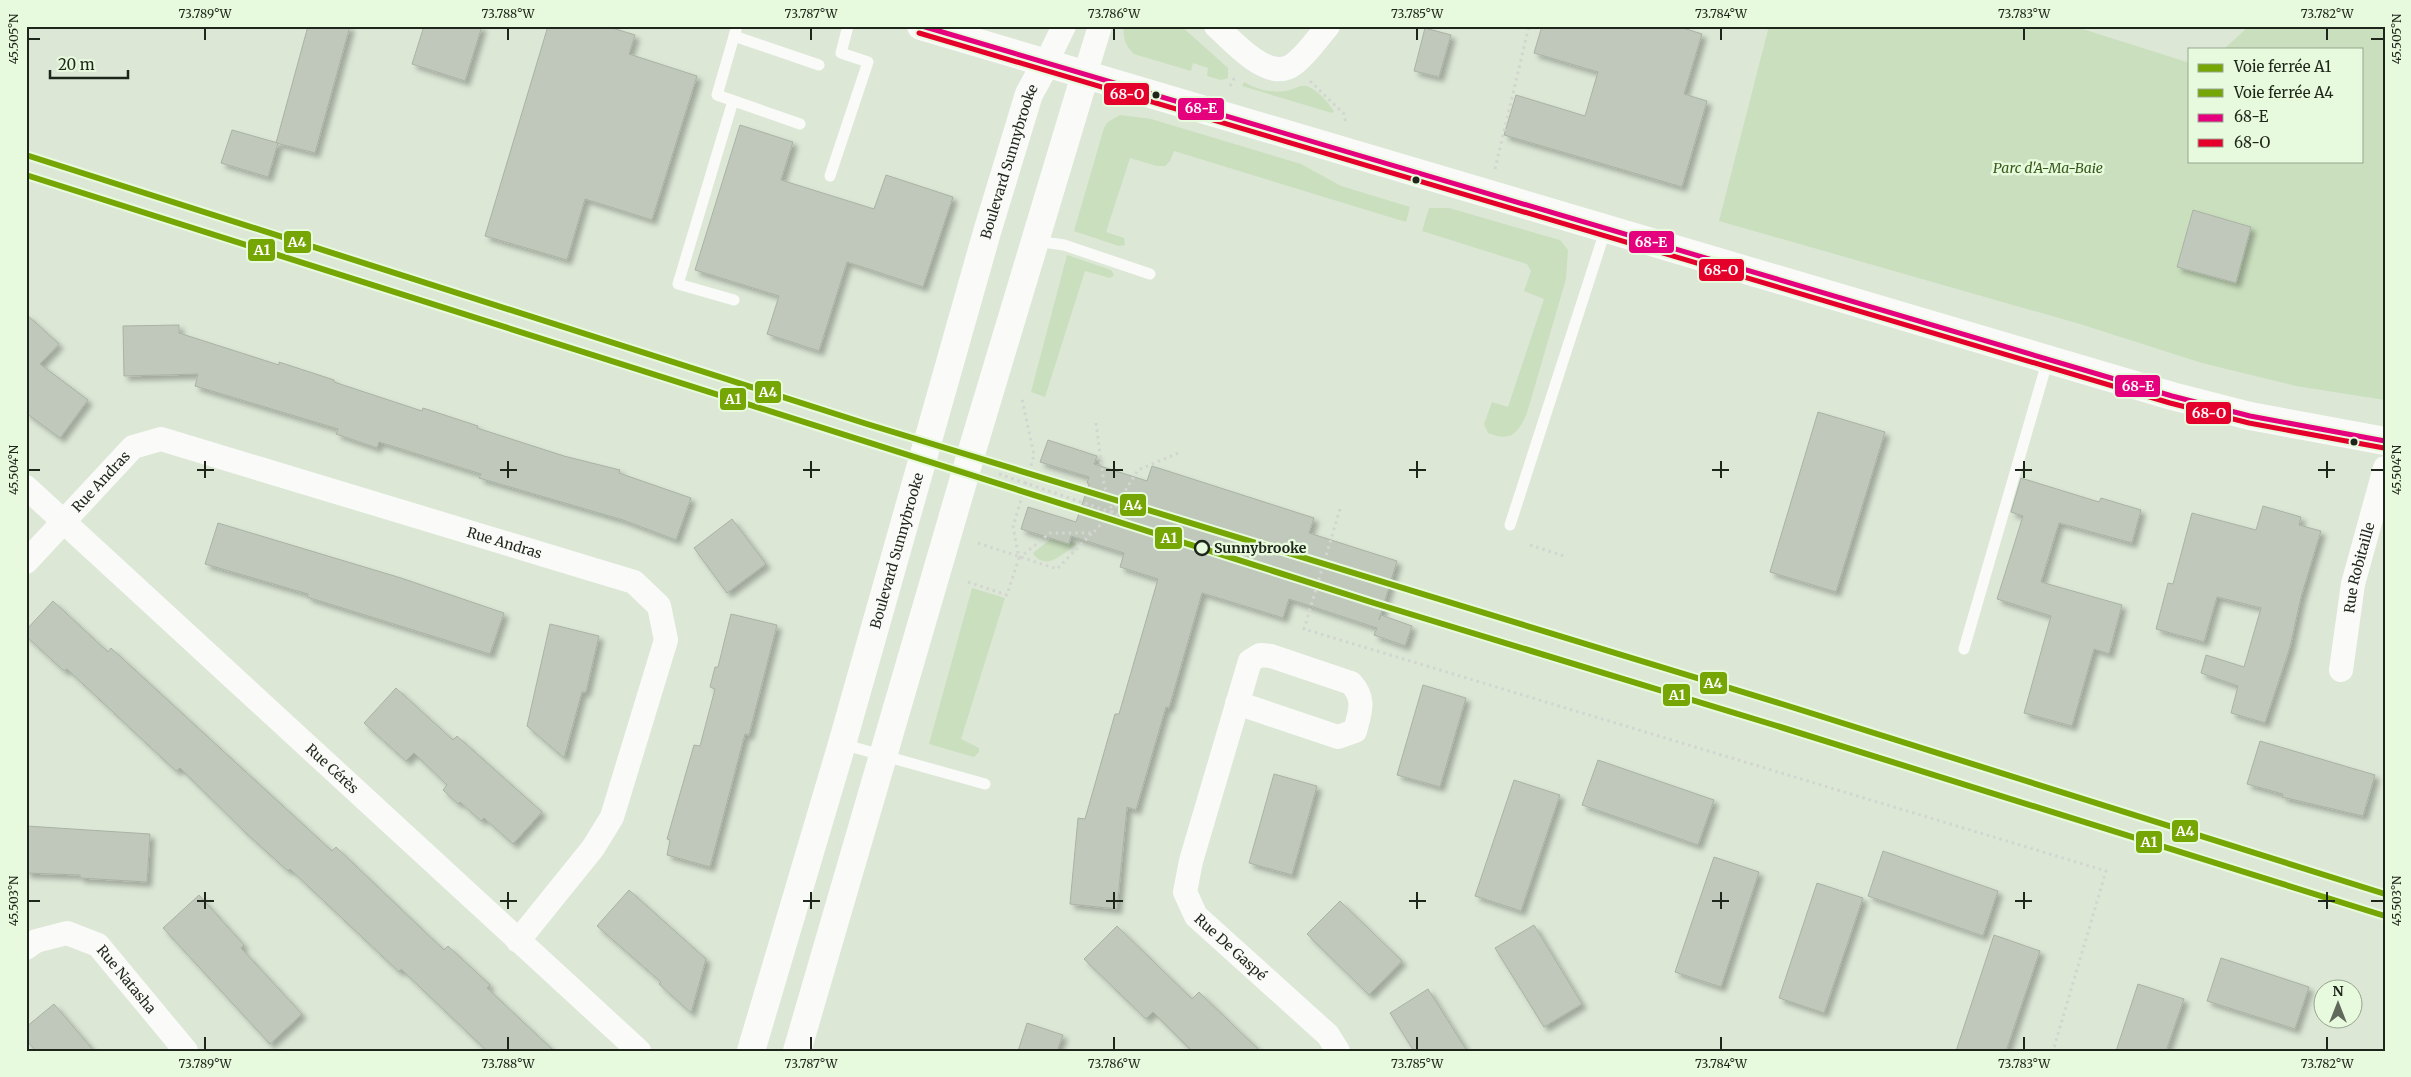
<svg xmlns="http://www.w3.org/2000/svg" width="2411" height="1077" font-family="Merriweather,serif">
<defs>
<filter id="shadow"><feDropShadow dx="4.5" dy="4.5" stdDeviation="2.5" flood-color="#0004"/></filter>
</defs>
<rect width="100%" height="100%" fill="#dce7d6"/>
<g fill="#cadfbe">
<path d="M1124,26H1181L1228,68V78L1221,80L1207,76L1208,68L1193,63L1191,71L1134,54C1126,46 1122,38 1124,26Z"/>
<path d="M1769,26H2073L2190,63V161H2362V49H2224L2249,26H2385V400L2296,386L2202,363L2080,324L1719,221Z"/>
<path d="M1244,82C1258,90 1274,94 1290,90C1295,89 1300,85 1305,86C1315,87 1328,102 1334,111L1332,113L1242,86Z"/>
<path d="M1120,115L1151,119L1301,164L1341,186L1410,207L1406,222L1174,151L1170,161L1165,166H1157L1130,158L1106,232L1124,238L1125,245L1119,246L1074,231L1104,128L1108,122Z"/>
<path d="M1429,208H1449L1556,239L1560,240L1568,250L1566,279L1527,413C1518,434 1511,442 1488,433L1484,424L1492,402L1508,407L1544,299L1524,291L1531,271L1527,264L1422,231Z"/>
<path d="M1067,255L1111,270L1114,275L1110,278L1085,271L1045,397L1031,392Z"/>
<path d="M1062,537L1077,544C1063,553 1048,571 1034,555L1033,553L1052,538Z"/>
<path d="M972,588L1005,598L961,739L979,748V752L974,757L929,744Z"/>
</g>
<g fill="#bfc8ba" stroke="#aab2a5" filter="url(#shadow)">
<path d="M308,26H350L315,153L276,143Z"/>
<path d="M424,26H482L465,81L412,64Z"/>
<path d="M548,26H606L635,35L629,54L697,76L652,220L585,199L567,260L485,236Z"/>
<path d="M1542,26H1677L1702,34L1684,94L1707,101L1682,187L1504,135L1516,95L1585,116L1598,72L1534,53Z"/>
<path d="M1425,28L1451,35L1439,77L1414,71Z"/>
<path d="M740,125L793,142L781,180L874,209L886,175L953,197L923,287L847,262L819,351L767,334L779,296L695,270Z"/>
<path d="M232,130L278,143L268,177L221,163Z"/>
<path d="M2193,210L2251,227L2236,283L2177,267Z"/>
<path d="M26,314L59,344L40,364L88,400L60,438L26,413Z"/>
<path d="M179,325V333L279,365V362L334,380V382L422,411L423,408L478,426L477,428L564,456L620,470L619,473L691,498L676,540L623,520L479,478L481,474L379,442L377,448L336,434L338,429L195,386L198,374L124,376L123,326Z"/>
<path d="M1818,412L1885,432L1836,592L1770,572Z"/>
<path d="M1048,440L1097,456L1094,464L1147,481L1152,466L1314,518L1309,533L1397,561L1379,620L1381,615L1412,626L1405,646L1374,635L1377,628L1289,599L1283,618L1202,593L1169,708L1166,707L1136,810L1127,807L1117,909L1070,904L1078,818L1085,819L1115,714H1119L1158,579L1120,567L1124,553L1071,536L1069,544L1021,529L1028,507L1076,522L1089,484L1087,483L1089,477L1040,462Z"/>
<path d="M2021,478L2099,502L2101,498L2141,510L2132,543L2059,523L2041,582L2122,605L2109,654L2094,649L2072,726L2024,713L2051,616L1997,599L2023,516L2011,512Z"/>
<path d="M2263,506L2301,517L2299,525L2321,531L2301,597L2290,647L2265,723L2231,713L2238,686L2201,673L2206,655L2244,667L2261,608L2217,597L2204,642L2156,629L2168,583L2173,584L2192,513L2256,530Z"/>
<path d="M732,519L766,564L727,593L694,548Z"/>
<path d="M218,523L401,578L504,613L490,654L307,597L308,594L205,564Z"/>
<path d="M53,601L108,652L111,648L332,851L336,847L444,950L448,946L490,985L487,988L554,1051H487L401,969L399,972L290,869L288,871L246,833L180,768L176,771L67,669L64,671L26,636V630Z"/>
<path d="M731,614L777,625L749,735L745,734L710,867L667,855L670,840L667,839L694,745L700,746L715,689L710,687L715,667H718Z"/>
<path d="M550,624L599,636L586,692H582L564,758L527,726Z"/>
<path d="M1423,685L1466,698L1440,787L1397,775Z"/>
<path d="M396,688L453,740L457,736L542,812L513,844L484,818L481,821L460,802L458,804L443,790L447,785L414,753L406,761L364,723Z"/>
<path d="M2260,741L2375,775L2363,816L2282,797L2283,794L2247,784Z"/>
<path d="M1598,760L1714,800L1698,845L1582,805Z"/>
<path d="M1274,774L1317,786L1292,875L1249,863Z"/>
<path d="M1514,780L1560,795L1521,911L1475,896Z"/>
<path d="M26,826L150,834L147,882L80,878V875L26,873Z"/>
<path d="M1883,851L1998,891L1983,936L1868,896Z"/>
<path d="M1714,857L1759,872L1721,987L1675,972Z"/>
<path d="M1817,883L1863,898L1824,1013L1779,998Z"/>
<path d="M629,890L706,959L691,1013L659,984L661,982L597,926Z"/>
<path d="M199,895L244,945L241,948L302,1014L270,1044L163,928Z"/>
<path d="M1340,901L1402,961L1369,995L1307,934Z"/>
<path d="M1534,925L1582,1004L1544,1027L1495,948Z"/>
<path d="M1117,926L1192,999L1199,992L1260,1051H1192L1153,1012L1146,1019L1084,959Z"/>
<path d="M1994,935L2040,951L2006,1051H1956Z"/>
<path d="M2221,958L2309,987L2295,1029L2207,1001Z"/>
<path d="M2138,984L2184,999L2166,1051H2116Z"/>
<path d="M1428,989L1467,1051H1414L1390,1013Z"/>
<path d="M54,1004L94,1051H36L26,1040V1027Z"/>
<path d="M1027,1023L1063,1035L1057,1051H1018Z"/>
</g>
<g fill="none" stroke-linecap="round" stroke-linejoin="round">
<g stroke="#d2d5d0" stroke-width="3" stroke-dasharray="2.5 4" stroke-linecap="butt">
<path d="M1310,81L1344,114L1346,124"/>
<path d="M1230,86L1235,77"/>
<path d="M1495,169L1529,26"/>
<path d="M1096,423L1104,484L1112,511"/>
<path d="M999,474L1128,518"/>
<path d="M1340,509L1304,629L2106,871L2053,1051"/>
<path d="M978,543L1057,569L1092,533"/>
<path d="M1530,545L1567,557"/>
<path d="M1019,558L1050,533H1093L1112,512L1138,470L1181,452"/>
<path d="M968,582L1007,595L1019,558L1013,527L1034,455L1022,399"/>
</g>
<g stroke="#fafbf9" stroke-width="11">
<path d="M737,26L717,95L800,124"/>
<path d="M734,36L819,65"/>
<path d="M733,101L678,284L734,300"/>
<path d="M830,176L868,62L841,53L848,26"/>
<path d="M1036,241L1064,245L1150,274"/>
<path d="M1510,525L1606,228"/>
<path d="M1964,649L2048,359"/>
<path d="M842,744L985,784"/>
</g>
<g stroke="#fafbf9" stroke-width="24">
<path d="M1216,26C1233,41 1269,84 1294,64C1307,54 1317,39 1328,26"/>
<path d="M1046,63L1064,26"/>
<path d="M1085,75L1100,26"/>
<path id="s1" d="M26,487L639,1051"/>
<path id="s2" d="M26,562L133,447L161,439L634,582L659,606L666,640L612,817L593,848L518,941"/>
<path id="s3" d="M2341,670L2353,584L2385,468"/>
<path id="s4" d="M1237,703L1338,737L1355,731C1360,711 1366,700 1351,683L1271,656L1260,655L1250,661L1191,861L1185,892L1196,916L1328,1035L1338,1051"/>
<path id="s5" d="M26,948L36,941L67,933L98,945L186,1051"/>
</g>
<g stroke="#fafbf9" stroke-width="28">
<path id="s6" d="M751,1051L842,744L987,232L1029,94L1046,63"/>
<path d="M797,1051L971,454L1085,75"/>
</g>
<path stroke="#fafbf9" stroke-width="28" d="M921,26L2172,396L2250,416L2385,441"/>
<defs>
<path id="bus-1" d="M922,26L2172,396L2250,416L2385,441"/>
<path id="bus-2" d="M919,33L2170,403L2249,423L2384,448"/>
</defs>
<use href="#bus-1" stroke="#e8fadd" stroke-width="9"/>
<use href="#bus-2" stroke="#e8fadd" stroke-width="9"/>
<use href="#bus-1" stroke="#e5007d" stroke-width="5"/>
<use href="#bus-2" stroke="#e4002b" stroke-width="5"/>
<defs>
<path id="rail-1" d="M26,175L1374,603L1774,725L2385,916"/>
<path id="rail-2" d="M26,155L867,424L1782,704L2385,894"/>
</defs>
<use href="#rail-1" stroke="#e8fadd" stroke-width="10"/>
<use href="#rail-2" stroke="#e8fadd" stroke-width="10"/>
<use href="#rail-1" stroke="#75a604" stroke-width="6"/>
<use href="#rail-2" stroke="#75a604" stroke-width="6"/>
</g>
<path fill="none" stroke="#1e251a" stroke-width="2" d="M205,28V40M508,28V40M811,28V40M1114,28V40M1417,28V40M1721,28V40M2024,28V40M2327,28V40M28,39H40M2371,39H2384M205,461V478M508,461V478M811,461V478M1114,461V478M1417,461V478M1721,461V478M2024,461V478M2327,461V478M28,470H40M197,470H214M500,470H517M803,470H820M1106,470H1123M1409,470H1426M1712,470H1729M2015,470H2032M2318,470H2335M2371,470H2384M205,892V909M508,892V909M811,892V909M1114,892V909M1417,892V909M1721,892V909M2024,892V909M2327,892V909M28,901H40M197,901H214M500,901H517M803,901H820M1106,901H1123M1409,901H1426M1712,901H1729M2015,901H2032M2318,901H2335M2371,901H2384M205,1037V1050M508,1037V1050M811,1037V1050M1114,1037V1050M1417,1037V1050M1721,1037V1050M2024,1037V1050M2327,1037V1050"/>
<g fill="#1e251a" stroke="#e8fadd" stroke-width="2">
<circle cx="1156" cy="95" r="4.5"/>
<circle cx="1416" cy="180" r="4.5"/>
<circle cx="2354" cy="442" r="4.5"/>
</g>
<circle fill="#e8fadd" stroke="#1e251a" stroke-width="2.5" cx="1202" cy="548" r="7"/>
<g text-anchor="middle" stroke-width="5" stroke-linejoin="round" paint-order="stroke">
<g font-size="14" fill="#1e251a" stroke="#e8fadd">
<text dy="5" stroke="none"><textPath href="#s6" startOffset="926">Boulevard Sunnybrooke</textPath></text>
<text dy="5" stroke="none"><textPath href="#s2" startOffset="110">Rue Andras</textPath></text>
<text dy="5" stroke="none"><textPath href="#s2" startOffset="545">Rue Andras</textPath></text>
<text dy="5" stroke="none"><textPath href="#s6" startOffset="521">Boulevard Sunnybrooke</textPath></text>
<text dy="5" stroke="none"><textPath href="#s3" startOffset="104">Rue Robitaille</textPath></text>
<text dy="5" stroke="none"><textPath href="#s1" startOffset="416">Rue Cérès</textPath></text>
<text dy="5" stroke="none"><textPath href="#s4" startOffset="596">Rue De Gaspé</textPath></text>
<text dy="5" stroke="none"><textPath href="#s5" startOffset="122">Rue Natasha</textPath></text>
</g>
<g font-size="14" font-style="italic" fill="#355818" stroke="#e8fadd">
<text x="2048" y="173">Parc d'A-Ma-Baie</text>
</g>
<g font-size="14" font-weight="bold" fill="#1e251a" stroke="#e8fadd" text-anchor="start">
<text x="1214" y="553">Sunnybrooke</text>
</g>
</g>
<g stroke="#e8fadd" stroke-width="2">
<rect x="1103" y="82" width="47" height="24" rx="5" fill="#e4002b"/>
<rect x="1177" y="97" width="48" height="24" rx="5" fill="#e5007d"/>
<rect x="283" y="230" width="29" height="24" rx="5" fill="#75a604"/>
<rect x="1628" y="230" width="47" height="24" rx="5" fill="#e5007d"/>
<rect x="247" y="238" width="29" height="24" rx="5" fill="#75a604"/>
<rect x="1698" y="258" width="47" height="24" rx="5" fill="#e4002b"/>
<rect x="2114" y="374" width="47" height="24" rx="5" fill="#e5007d"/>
<rect x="754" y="380" width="28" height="24" rx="5" fill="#75a604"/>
<rect x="719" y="387" width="28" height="24" rx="5" fill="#75a604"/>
<rect x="2185" y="401" width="47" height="24" rx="5" fill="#e4002b"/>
<rect x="1119" y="493" width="28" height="24" rx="5" fill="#75a604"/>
<rect x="1154" y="526" width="29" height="24" rx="5" fill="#75a604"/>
<rect x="1699" y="671" width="29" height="24" rx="5" fill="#75a604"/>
<rect x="1662" y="683" width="29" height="24" rx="5" fill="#75a604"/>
<rect x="2171" y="819" width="28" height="24" rx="5" fill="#75a604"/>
<rect x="2135" y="830" width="28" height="24" rx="5" fill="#75a604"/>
</g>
<g font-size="14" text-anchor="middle" font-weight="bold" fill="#fff">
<text x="1127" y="99">68-O</text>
<text x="1201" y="113">68-E</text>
<text x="297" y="247">A4</text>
<text x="1651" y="247">68-E</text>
<text x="262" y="255">A1</text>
<text x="1721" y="275">68-O</text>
<text x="2138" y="391">68-E</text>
<text x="768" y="397">A4</text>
<text x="733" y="404">A1</text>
<text x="2209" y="418">68-O</text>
<text x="1133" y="510">A4</text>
<text x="1169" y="543">A1</text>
<text x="1713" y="688">A4</text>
<text x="1677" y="700">A1</text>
<text x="2185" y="836">A4</text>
<text x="2149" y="847">A1</text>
</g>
<rect width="2411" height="1077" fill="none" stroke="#e8fadd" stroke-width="55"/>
<rect x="2188" y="48" width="175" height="115" fill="#e8fadd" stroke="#97a58f"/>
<rect x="2198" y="64" width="25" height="8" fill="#75a604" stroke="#97a58f"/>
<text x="2234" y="72" font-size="15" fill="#1e251a">Voie ferrée A1</text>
<rect x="2198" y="89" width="25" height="8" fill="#75a604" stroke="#97a58f"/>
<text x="2234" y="98" font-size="15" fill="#1e251a">Voie ferrée A4</text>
<rect x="2198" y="114" width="25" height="8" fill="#e5007d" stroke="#97a58f"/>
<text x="2234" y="122" font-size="15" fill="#1e251a">68-E</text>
<rect x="2198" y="139" width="25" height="8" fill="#e4002b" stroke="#97a58f"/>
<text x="2234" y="148" font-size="15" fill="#1e251a">68-O</text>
<g transform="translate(2338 1004)"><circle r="24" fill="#e8fadd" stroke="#97a58f"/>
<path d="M0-4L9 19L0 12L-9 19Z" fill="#60695c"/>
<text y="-8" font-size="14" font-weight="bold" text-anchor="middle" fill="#1e251a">N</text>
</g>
<path d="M50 70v8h78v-8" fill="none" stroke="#1e251a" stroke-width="2.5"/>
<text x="58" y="70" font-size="15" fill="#1e251a" stroke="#e8fadd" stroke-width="4" paint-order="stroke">20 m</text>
<rect x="28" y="28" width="2356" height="1022" fill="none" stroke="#1e251a" stroke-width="2"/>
<g font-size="12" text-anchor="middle" fill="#1e251a">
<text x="205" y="18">73.789°W</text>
<text x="508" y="18">73.788°W</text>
<text x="811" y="18">73.787°W</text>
<text x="1114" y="18">73.786°W</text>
<text x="1417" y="18">73.785°W</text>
<text x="1721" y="18">73.784°W</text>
<text x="2024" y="18">73.783°W</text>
<text x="2327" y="18">73.782°W</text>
<text transform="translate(14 39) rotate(-90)" y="4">45.505°N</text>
<text transform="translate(2397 39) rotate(-90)" y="4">45.505°N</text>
<text transform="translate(14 470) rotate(-90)" y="4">45.504°N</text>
<text transform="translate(2397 470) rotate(-90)" y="4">45.504°N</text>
<text transform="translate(14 901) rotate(-90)" y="4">45.503°N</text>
<text transform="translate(2397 901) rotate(-90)" y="4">45.503°N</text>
<text x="205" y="1068">73.789°W</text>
<text x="508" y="1068">73.788°W</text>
<text x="811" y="1068">73.787°W</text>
<text x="1114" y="1068">73.786°W</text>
<text x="1417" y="1068">73.785°W</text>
<text x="1721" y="1068">73.784°W</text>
<text x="2024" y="1068">73.783°W</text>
<text x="2327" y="1068">73.782°W</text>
</g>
</svg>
